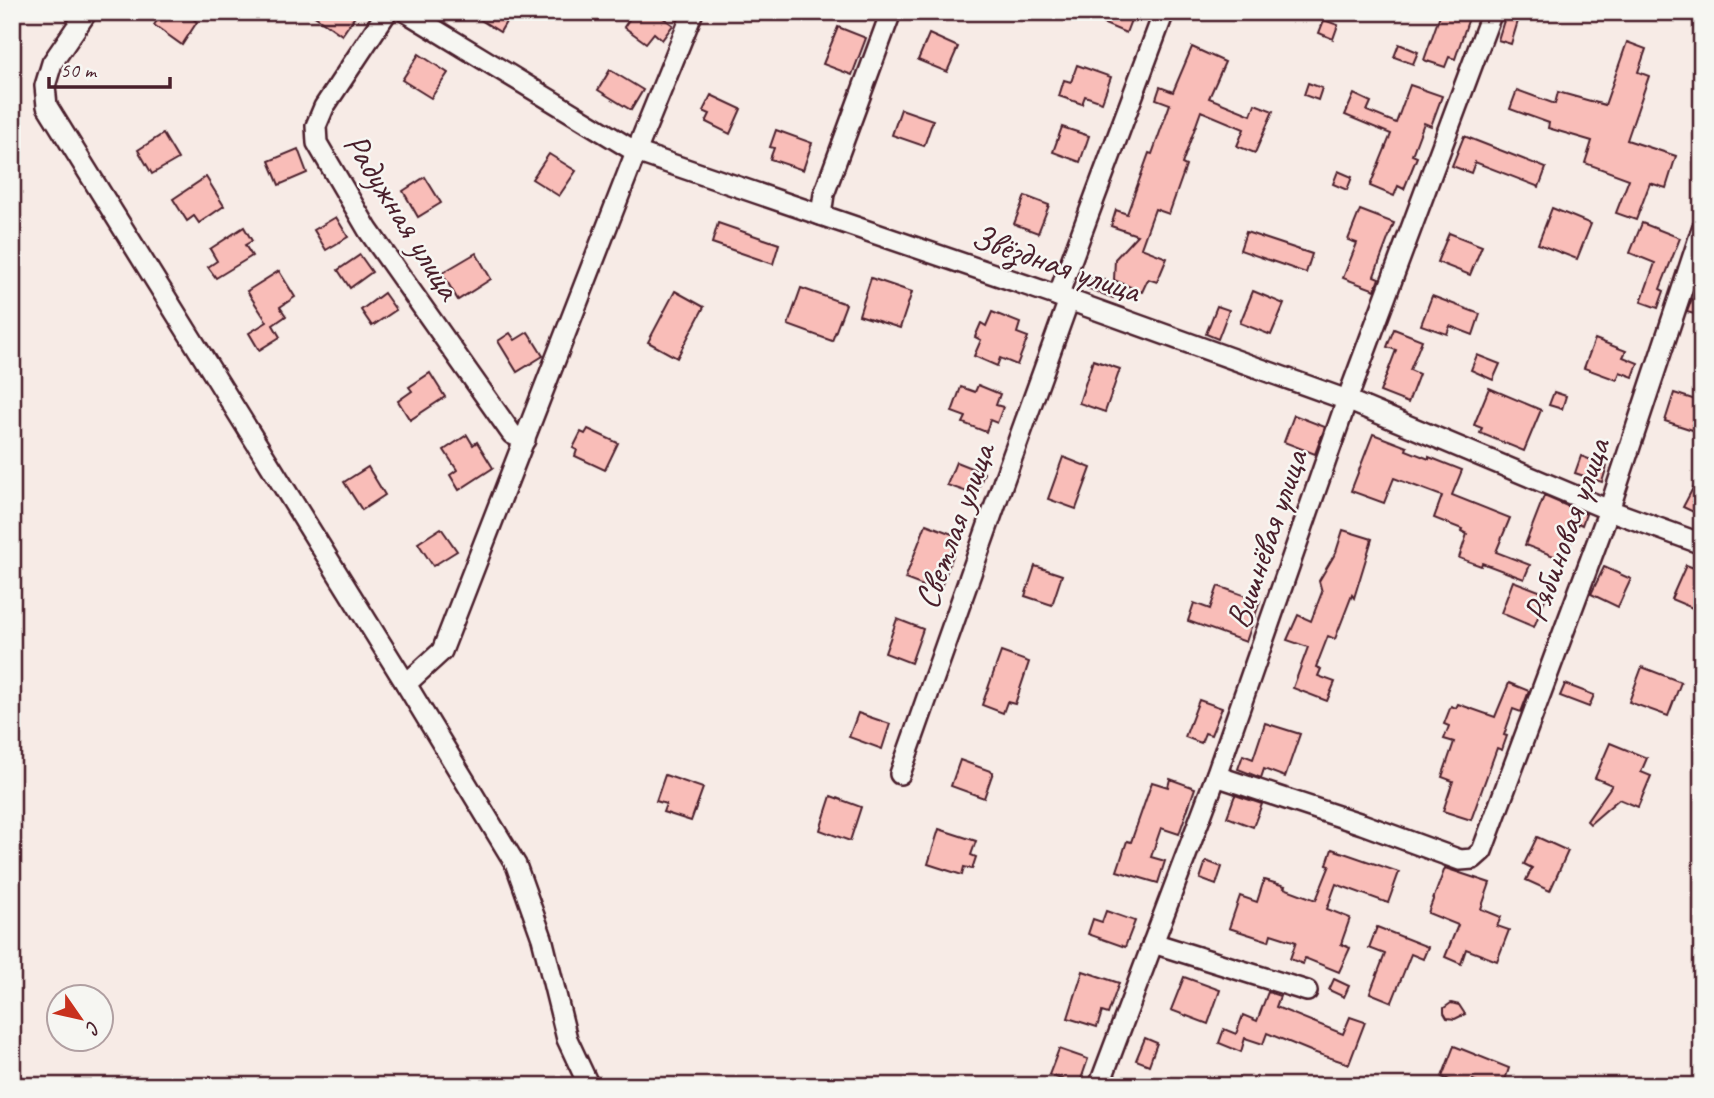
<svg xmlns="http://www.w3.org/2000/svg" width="1714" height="1098" font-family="Caveat,sans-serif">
<rect width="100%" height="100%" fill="#f7ebe6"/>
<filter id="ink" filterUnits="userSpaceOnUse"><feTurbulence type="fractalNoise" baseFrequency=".0143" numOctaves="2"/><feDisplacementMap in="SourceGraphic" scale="14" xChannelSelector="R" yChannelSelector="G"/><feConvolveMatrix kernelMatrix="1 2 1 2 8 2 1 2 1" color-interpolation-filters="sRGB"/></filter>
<g filter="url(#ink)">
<g fill="#f9bdb8" stroke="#4a1f2b" stroke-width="2">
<path d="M163,12H184L197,22L182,45L154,25Z"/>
<path d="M309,12H358L342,35Z"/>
<path d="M468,12H512L500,32Z"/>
<path d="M634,12H650L657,17L659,15L673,25L662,40L654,33L646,43L624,27Z"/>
<path d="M1076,12H1134L1126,33Z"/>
<path d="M1441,12H1471L1455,59L1449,57L1445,67L1424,60Z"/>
<path d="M1505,17L1518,21L1511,44L1498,40Z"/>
<path d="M1324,20L1338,25L1333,39L1319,33Z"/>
<path d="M838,27L866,38L852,75L823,64Z"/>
<path d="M929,34L958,47L947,72L918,60Z"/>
<path d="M1627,42L1646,49L1638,72L1649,76L1627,140L1676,156L1666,188L1650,183L1636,220L1616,213L1629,179L1585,163L1592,141L1548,128L1549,123L1510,109L1517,90L1555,104L1558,92L1605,105Z"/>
<path d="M1399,44L1418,52L1413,64L1394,57Z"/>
<path d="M1192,47L1225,62L1209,98L1251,115L1255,104L1273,111L1255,153L1237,146L1244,129L1201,111L1182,164L1186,166L1169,214L1155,209L1141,248L1167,258L1157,282L1148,279L1142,292L1114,280L1115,259L1137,235L1111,226L1116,210L1127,214L1149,153L1152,154L1170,104L1156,99L1160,87L1173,92Z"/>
<path d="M419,54L448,73L431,98L402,80Z"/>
<path d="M1077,65L1111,77L1102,102L1085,96L1082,104L1059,96L1064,80L1071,82Z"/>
<path d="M610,70L643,90L631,110L598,90Z"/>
<path d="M1308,83L1322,88L1318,100L1304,95Z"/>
<path d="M1410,85L1442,96L1431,126L1424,123L1412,155L1417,157L1404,189L1398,186L1394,196L1370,186L1391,134L1345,115L1354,94L1371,102L1367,111L1396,123Z"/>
<path d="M711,95L741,109L730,134L706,122L710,114L703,111Z"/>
<path d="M901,109L933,120L924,146L892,135Z"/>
<path d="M1062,127L1089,136L1080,162L1053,152Z"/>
<path d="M776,130L812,143L803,170L770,159L774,148L770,147Z"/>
<path d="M163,134L178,159L152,174L138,150Z"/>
<path d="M1464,136L1546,168L1539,187L1475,162L1471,173L1452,166Z"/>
<path d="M298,149L307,173L279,185L269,161Z"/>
<path d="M549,154L576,171L559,196L532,179Z"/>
<path d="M1338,171L1352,177L1347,190L1333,184Z"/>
<path d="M206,177L224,206L199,223L194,216L187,221L173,199Z"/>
<path d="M425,177L441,203L418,217L403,191Z"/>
<path d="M1025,196L1049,205L1038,233L1014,224Z"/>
<path d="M1552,208L1591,224L1577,259L1538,244Z"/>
<path d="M1360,210L1394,223L1374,276L1379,278L1375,290L1343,278L1357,243L1348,240Z"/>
<path d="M336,217L348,237L326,250L314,230Z"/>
<path d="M718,223L779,244L773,264L712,243Z"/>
<path d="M1642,223L1680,238L1660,289L1664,291L1658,308L1641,302L1655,263L1630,253Z"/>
<path d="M244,227L252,241L245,245L252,256L216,278L208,267L217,261L210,249Z"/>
<path d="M1246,232L1312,254L1306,273L1240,250Z"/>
<path d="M1449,233L1482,246L1470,275L1437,262Z"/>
<path d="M476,253L491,279L458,300L442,273Z"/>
<path d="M360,255L372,272L350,288L338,270Z"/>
<path d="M279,271L295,297L280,307L286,316L273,325L280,337L259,350L249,333L267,322L247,291Z"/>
<path d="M1092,275L1117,285L1113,298L1087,288Z"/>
<path d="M871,278L912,292L900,328L859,315Z"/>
<path d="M801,288L846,304L832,341L788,325Z"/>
<path d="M675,291L704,307L677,358L648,342Z"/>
<path d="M1253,291L1284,304L1271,335L1240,323Z"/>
<path d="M384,293L396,310L372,326L361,310Z"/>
<path d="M1432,296L1480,314L1473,335L1450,326L1447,334L1421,325Z"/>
<path d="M1692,299L1702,302V316L1687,312Z"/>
<path d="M1217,306L1229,310L1218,339L1206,334Z"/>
<path d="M992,312L1020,323L1017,333L1028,337L1017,365L1000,358L997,366L974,356L981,340L975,337L981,323L986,326Z"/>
<path d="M1394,329L1422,340L1410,370L1419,374L1408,403L1380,392L1396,350L1387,347Z"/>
<path d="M528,332L543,356L517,372L498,341L510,333L515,340Z"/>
<path d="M1595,339L1626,351L1623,357L1638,363L1633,377L1620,372L1617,380L1584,368Z"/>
<path d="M1477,355L1500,364L1493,380L1471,370Z"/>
<path d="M1093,360L1120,369L1105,412L1079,403Z"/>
<path d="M430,373L445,397L410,420L398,401L412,391L409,387Z"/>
<path d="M978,385L1000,394L996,405L1003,407L997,423L990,420L986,432L963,423L966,417L952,412L961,387L975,392Z"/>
<path d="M1489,388L1541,410L1524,451L1480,433L1482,428L1474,425Z"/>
<path d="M1554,392L1566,396L1562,409L1549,405Z"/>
<path d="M1674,393L1702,402V433L1665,421Z"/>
<path d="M1294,415L1325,427L1315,454L1284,442Z"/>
<path d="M588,429L618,443L605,470L575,456L577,450L573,448L581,432L585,434Z"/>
<path d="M1373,434L1407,447L1406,450L1429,459V457L1462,470L1452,495L1510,518L1496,552L1530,565L1524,579L1482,563L1481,566L1459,558L1467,534L1461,531L1462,529L1434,518L1442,496L1394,478L1384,503L1351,491Z"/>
<path d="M467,435L473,445L477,442L493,468L459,490L450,475L457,470L444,450Z"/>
<path d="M1581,456L1607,466L1602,482L1575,473Z"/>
<path d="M1063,457L1091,468L1076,509L1048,499Z"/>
<path d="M956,462L984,473L976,495L947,485Z"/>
<path d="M368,467L385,495L362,510L344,482Z"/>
<path d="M1702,471V516L1683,507Z"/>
<path d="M1544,496L1586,514L1582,525L1578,523L1564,560L1525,545Z"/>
<path d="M926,524L960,537L939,592L905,579Z"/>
<path d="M441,528L457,551L433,566L418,543Z"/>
<path d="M1343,530L1372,539L1354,598L1352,595L1335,639L1328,636L1316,667L1321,669L1318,676L1335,682L1327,701L1293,688L1308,647L1287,640L1298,615L1311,621L1322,592L1319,581L1336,552Z"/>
<path d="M1686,565L1702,571V612L1671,599Z"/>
<path d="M1035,566L1062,575L1052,605L1025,596Z"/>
<path d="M1604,567L1631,579L1618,607L1591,594Z"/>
<path d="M1513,581L1547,594L1534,627L1501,613Z"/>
<path d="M1218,586L1260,601L1246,642L1188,621L1194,603L1210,609Z"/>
<path d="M897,619L923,629L911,663L885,653Z"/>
<path d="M1001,652L1029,662L1015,704L1007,702L1003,713L982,705Z"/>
<path d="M1642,667L1681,682L1668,716L1629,702Z"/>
<path d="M1509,683L1529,691L1521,712L1513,709L1504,735L1507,736L1502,750L1497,748L1471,820L1443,811L1453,781L1442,777L1454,742L1444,739L1449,726L1444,724L1451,706L1456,708L1458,704L1495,717Z"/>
<path d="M1565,684L1594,695L1589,707L1560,696Z"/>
<path d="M1199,700L1222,708L1211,735L1205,733L1201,743L1185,737Z"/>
<path d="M858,713L890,724L882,749L849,737Z"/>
<path d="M1265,723L1300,734L1285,777L1264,769L1261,778L1238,769L1243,755L1253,759Z"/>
<path d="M1610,743L1647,758L1641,772L1651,776L1638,807L1619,799L1590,824L1587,821L1612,785L1595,778Z"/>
<path d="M960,760L993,772L984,798L951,786Z"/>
<path d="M665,775L703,788L691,821L663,812L666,804L656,801Z"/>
<path d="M1170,779L1195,788L1179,834L1161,828L1151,857L1165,861L1158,883L1117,871L1127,841L1131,842L1152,782L1168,787Z"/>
<path d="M1235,795L1262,804L1253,827L1227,817Z"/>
<path d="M831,796L861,807L850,841L820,830Z"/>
<path d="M939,829L976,841L971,855L976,857L972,869L964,867L962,875L928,864Z"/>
<path d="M1537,837L1568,851L1550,891L1526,880L1532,868L1524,864Z"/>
<path d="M1332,849L1399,872L1388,903L1336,884L1327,909L1350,918L1341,944L1350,948L1339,972L1305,958L1303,964L1290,959L1296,942L1271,934L1269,941L1229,928L1240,896L1257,902L1264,880L1285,886L1284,888L1316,900L1330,865L1327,864Z"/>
<path d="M1206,861L1222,867L1216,885L1200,879Z"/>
<path d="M1445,868L1490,883L1481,909L1501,917L1497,926L1509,930L1497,961L1466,949L1461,964L1445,957L1458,925L1428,913Z"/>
<path d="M1106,911L1135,921L1125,947L1088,934L1093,919L1102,922Z"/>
<path d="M1377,927L1428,947L1423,959L1411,954L1392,1002L1370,993L1385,954L1369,948Z"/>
<path d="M1083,971L1119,983L1108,1014L1102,1012L1097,1027L1068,1018Z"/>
<path d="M1184,977L1220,990L1208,1024L1171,1010Z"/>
<path d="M1334,979L1349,986L1344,997L1329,990Z"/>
<path d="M1268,992L1280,996L1276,1007L1343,1034L1350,1017L1365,1022L1349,1064L1313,1052L1267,1033L1263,1044L1245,1038L1241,1052L1219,1043L1224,1029L1236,1034L1243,1015L1257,1021Z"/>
<path d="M1451,1003L1459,1005L1465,1014L1455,1019L1447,1018L1444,1013V1008Z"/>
<path d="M1145,1038L1157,1043L1149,1065L1136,1060Z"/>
<path d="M1454,1046L1509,1068L1503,1086H1487L1473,1080L1470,1086H1464L1442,1077Z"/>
<path d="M1059,1049L1088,1059L1079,1085L1049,1075Z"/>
</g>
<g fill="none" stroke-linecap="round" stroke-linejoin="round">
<defs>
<g id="minor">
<path d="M87,12L52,63L45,86L47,106L406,684L516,865L542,938L567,1039L589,1086"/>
<path d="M387,12L324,107L316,126L317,143L368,230L512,434L525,440"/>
<path d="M406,12L636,152L1058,296L1347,400L1609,510L1702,544"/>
<path d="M821,215L824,194L891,12"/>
<path d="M1058,296L1164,12"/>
<path d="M406,684L442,651L636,152L693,12"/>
<path d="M900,774L1004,480L1069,300"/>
<path d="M1216,776L1362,824L1460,860L1473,859L1482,851L1609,510L1702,229"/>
<path d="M1153,943L1307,991"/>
<path d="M1099,1086L1216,776L1347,400L1492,12"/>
</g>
</defs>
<use href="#minor" stroke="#4a1f2b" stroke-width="24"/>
<use href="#minor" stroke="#f6f6f2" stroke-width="19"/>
</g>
</g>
<g text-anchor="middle" stroke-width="5" stroke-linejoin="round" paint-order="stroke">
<g font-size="35" fill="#4a1f2b" stroke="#f6f6f2">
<text transform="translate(403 216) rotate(58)" y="12">Радужная улица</text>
<text transform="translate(1056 263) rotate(19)" y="12">Звёздная улица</text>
<text transform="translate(954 526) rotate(-70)" y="12">Светлая улица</text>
<text transform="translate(1566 530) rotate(-70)" y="12">Рябиновая улица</text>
<text transform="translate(1266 539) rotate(-71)" y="12">Вишнёвая улица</text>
</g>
</g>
<rect width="1714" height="1098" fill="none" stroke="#f6f6f2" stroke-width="42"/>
<rect x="21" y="21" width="1672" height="1056" fill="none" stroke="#4a1f2b" stroke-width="2.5" filter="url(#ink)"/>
<g transform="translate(80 1018) rotate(124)"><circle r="33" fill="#f6f6f2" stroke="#b1a0a2" stroke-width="2"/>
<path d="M0-5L12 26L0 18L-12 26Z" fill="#c8321e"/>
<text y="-10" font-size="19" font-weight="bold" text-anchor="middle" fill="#4a1f2b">С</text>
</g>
<path d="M49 77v10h121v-10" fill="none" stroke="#4a1f2b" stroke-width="3.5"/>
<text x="60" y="77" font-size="21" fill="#4a1f2b" stroke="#f6f6f2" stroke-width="5" paint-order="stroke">50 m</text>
</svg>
